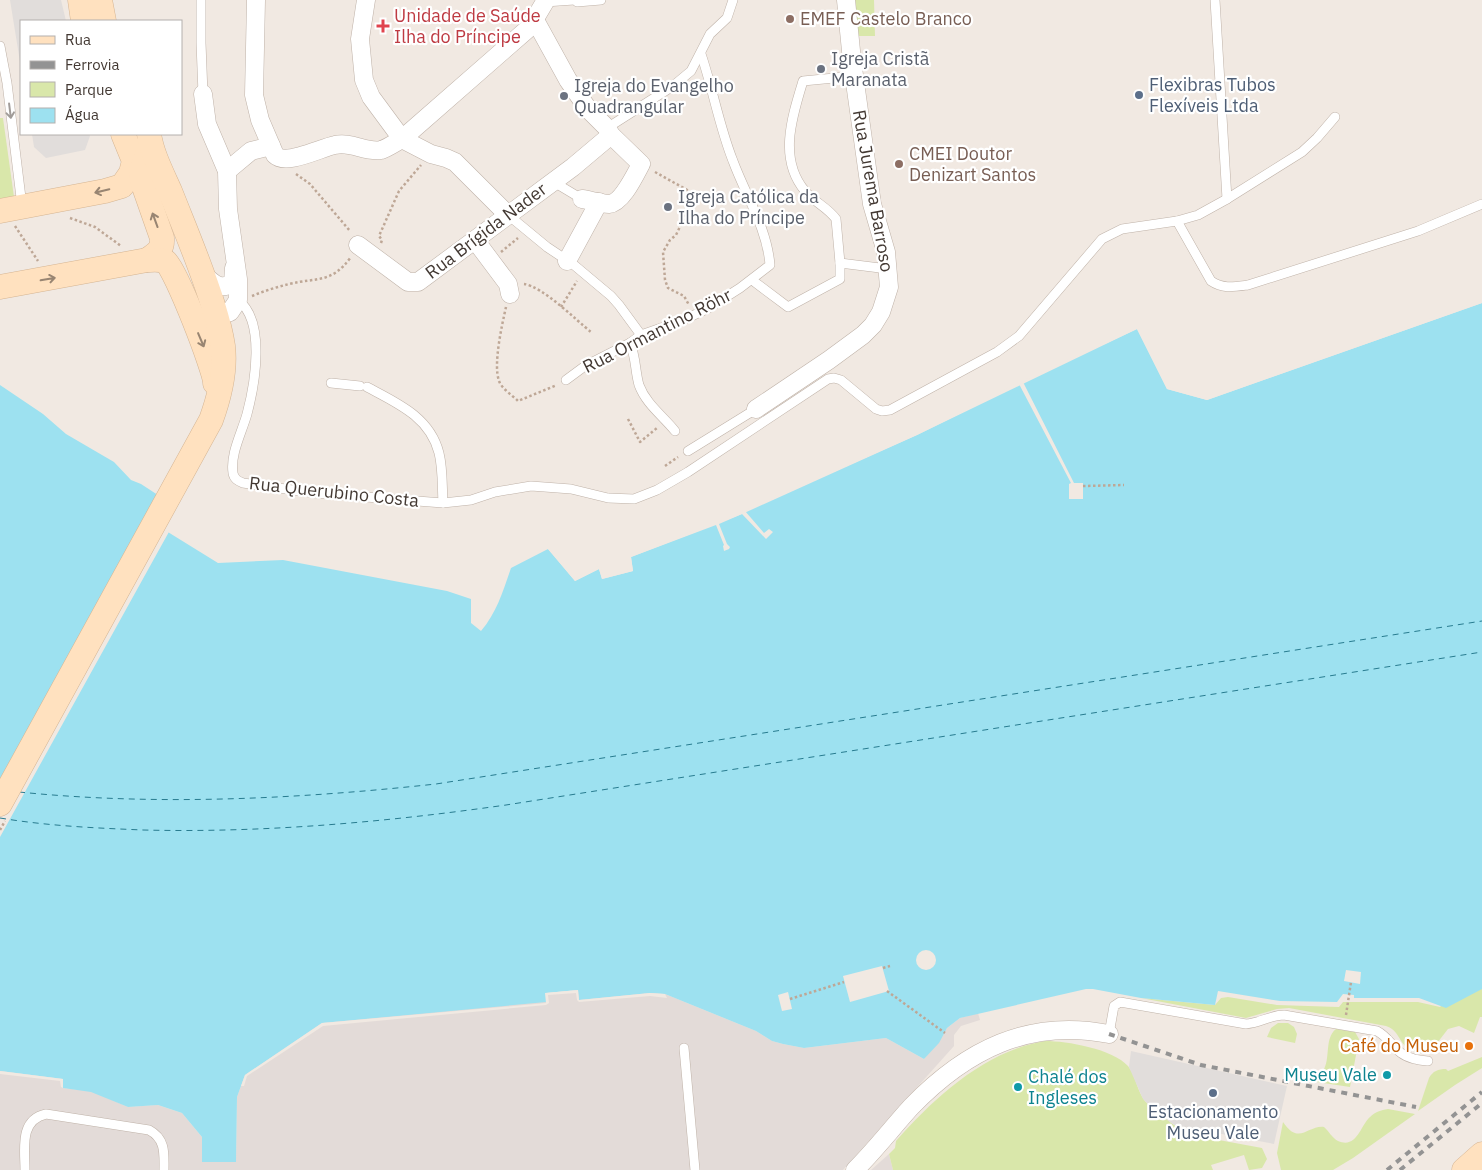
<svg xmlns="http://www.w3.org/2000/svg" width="1482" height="1170" font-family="'IBM Plex Sans',sans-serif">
<rect width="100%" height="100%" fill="#f1e9e2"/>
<g fill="#e3dbd8">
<path d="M578,990L665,994L756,1031L772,1041L783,1044L804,1048L886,1038L924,1059L947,1028L960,1018L978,1013L980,1020L961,1026L954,1035V1046L843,1170H0V1071L63,1079V1088L91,1091L128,1107L158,1105L182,1113L202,1137L236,1162L237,1097L245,1075L322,1023Z"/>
<path d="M889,1154L893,1170H871Z"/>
</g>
<g fill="#d9e7aa">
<path d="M854,0H874L875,36H855Z"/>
<path d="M0,118H3L14,197L0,200Z"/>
<path d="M1482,961V1017H1480L1474,1033L1459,1026L1448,1029L1434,1047L1424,1053C1396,1051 1404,1032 1386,1026L1289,1008L1277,1009L1246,1018L1141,998L1215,1005L1221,998L1228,997L1277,1005L1339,1007L1343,1002H1418L1440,1007Z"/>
<path d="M1278,1023H1288L1294,1027L1297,1034L1295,1043L1267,1037L1271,1028Z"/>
<path d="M1336,1029L1355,1032L1359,1039L1350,1087L1290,1078L1291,1070L1315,1074L1323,1071C1331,1059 1324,1038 1336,1029Z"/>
<path d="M1045,1041C1067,1041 1113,1049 1128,1066C1136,1076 1137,1091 1145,1101C1155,1112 1169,1121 1181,1130V1133L1262,1148L1267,1159L1262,1168L1249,1170L1244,1155L1211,1165L1213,1170H893L889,1154L895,1148L896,1141C935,1097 985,1051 1045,1041Z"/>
<path d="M1482,1057V1068L1455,1085L1418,1111L1429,1078C1433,1071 1438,1069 1446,1069L1448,1071Z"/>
<path d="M1388,1109L1415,1114L1353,1158L1333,1170H1281L1277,1153L1283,1122C1299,1146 1308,1125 1324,1127C1329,1131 1332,1138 1338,1141C1357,1149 1360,1126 1370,1117C1375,1112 1381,1110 1388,1109Z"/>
</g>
<g fill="#e1dddb">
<path d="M10,0H61L66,21H21V68Z"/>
<path d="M32,134H89L90,136L85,150L46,158L34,147Z"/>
<path d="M1131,1051L1287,1086L1274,1144L1174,1125L1151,1107L1143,1099L1129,1067Z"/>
</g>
<path fill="#9de1f0" d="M1482,303V989L1446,1008L1419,998H1354V995L1343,994L1337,1002L1280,1001L1218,991L1215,1005L1141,998L1093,989H1086L960,1018L947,1028L939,1043L924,1059L886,1038L804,1048L783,1044L772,1041L756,1031L665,994L650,993L579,1000L578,990L546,993V1002L322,1023L245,1075L237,1097L236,1162H202V1137L182,1113L158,1105L128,1107L91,1092L63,1088V1079L0,1071V385L43,414L66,434L114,462L131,480L141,484L164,499L163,529L218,563L283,560L447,591L471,599V623L481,631C497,612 503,591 511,568L548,549L575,581L599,569L602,579L633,571L631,557L742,514L917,435L1137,329L1167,389L1207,400Z"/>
<g fill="#f1e9e2">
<path d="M1482,300V303L1207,400L1167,389L1137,329L1023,382L1074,483H1083V499H1069V484L1071,483L1019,384L917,435L745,511L764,533L769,529L773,532L766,539L742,514L719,524L727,544L730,547L729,549L724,551L723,546L724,545L716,525L631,557L633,571L602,579L599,569L575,581L548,549L550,548L576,578L598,566L601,567L604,576L631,569L629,557L630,555L740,512L916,432L1136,326L1139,328L1169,387L1207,398Z"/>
<path d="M159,493L166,527L170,530L0,837V779Z"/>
<circle cx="926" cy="960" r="10"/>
<path d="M882,966L889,991L850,1002L843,976Z"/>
<path d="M1346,970L1361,972L1360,984L1344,981Z"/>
<path d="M578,990L579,1000L650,993L665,994L667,998L650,996L579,1002L577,1000L576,993L548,995L549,1003L546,1005L323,1026L247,1076L244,1086H241L245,1075L322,1023L546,1003L545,993Z"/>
<path d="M788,992L792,1009L782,1011L778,995Z"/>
<path d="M0,1071L63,1079V1088L61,1087L60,1081L0,1074Z"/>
</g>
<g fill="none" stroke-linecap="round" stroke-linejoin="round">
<g stroke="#277b8f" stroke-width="1" stroke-dasharray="6 5" stroke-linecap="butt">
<path d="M19,792C158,806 297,799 436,784L1482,621"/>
<path d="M0,818C48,826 95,828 143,830C265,833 386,822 506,805L1482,652"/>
</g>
<defs>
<g id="lane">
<path d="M201,0V43L203,94"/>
<path d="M576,0L577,2L601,0"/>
<path d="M1215,0L1227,199"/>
<path d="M545,2L574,0"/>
<path d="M0,46L7,83L22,206"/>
<path d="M607,128L673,86L691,71L710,34L727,18L733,0"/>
<path d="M552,181L582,199"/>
<path d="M507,214L547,247L574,265L611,296L619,305L641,335"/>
<path d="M1177,221L1211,281C1223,289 1233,287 1248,285L1418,231L1482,204"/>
<path d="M840,263L888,269"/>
<path d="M752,280L788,307L840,279V263L836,219C827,207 814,202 805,191C778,159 792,117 803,81L855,76"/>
<path d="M238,300C266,321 255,384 247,414C242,432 230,454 233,473C234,479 238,481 243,483L314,493L443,503L471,500L495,492L531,486L571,489L608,498L634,499L657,490L688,472L828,379L834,378L841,380L876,409L882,411L890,410L997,352L1019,336L1102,239L1122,229L1177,221L1198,215L1227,199L1302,152L1317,138L1335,117"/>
<path d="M630,343C636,357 635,371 639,385C646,404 663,416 675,431"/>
<path d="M566,380L585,366L630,343L641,335L681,321L707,309L740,288L770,265C767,228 746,196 733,161C719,126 713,89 701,54"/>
<path d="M331,383L360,386"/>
<path d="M367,387C397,403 430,417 439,453C443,469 442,487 443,503"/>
<path d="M688,451L756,409"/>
<path d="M1109,1034L1114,1006L1120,1002L1246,1024C1260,1023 1271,1015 1284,1015L1377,1031C1387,1036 1392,1046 1401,1053C1409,1059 1419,1060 1428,1061"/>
<path d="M684,1048L695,1170"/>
<path d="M25,1170C25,1149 19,1120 46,1114L149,1130C166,1139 164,1154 164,1170"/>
</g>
<g id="street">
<path d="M256,0L254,95L260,120L275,155C286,166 320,148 335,145C351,141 366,153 381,150C388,148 396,142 402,139L530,27L546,0"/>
<path d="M366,0L360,39L364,80L371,97L402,139L431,154L446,158L455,162L507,214"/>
<path d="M535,20L568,80L588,109L607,128L611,135L641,164C635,175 622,203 609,204C601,204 590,200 582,199"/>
<path d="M203,94L207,124L227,171L228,209L238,279V300L230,312L216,316"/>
<path d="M227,171L251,151L271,146"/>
<path d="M475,240L508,284L510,294"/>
<path d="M358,245L408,282H418L573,167L611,135"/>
<path d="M567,261L599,202"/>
<path d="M204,275C213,283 220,291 233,283L234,268"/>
<path d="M756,409L829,360L863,335L873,325L881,312L889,287L886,252L872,204L852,61L846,0"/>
<path d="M855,1170C875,1150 892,1128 911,1107C966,1050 1029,1018 1109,1034"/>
</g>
<g id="secondary">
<path d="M80,0L83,21"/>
<path d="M100,0L104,21"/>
<path d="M0,211L105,191L122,186L131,173L134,161L123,134"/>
<path d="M147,260C156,254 163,250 162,238L142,181L141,171L147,155"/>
<path d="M0,287L147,260C152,260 161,259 166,262C175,268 215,370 215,383"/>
<path d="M0,804L211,420C219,398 226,370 223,346C221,332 217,318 213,305C201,266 185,229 170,191C162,173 152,154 149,134"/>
<path d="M1464,1170L1482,1154"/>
</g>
</defs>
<use href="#lane" stroke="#bfb2a8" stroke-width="10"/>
<use href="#street" stroke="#bfb2a8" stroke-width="19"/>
<use href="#secondary" stroke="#d5b593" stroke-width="25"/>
<g stroke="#bea796" stroke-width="2.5" stroke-dasharray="2.5 2.5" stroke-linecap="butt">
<path d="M655,172L689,191L693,200L676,235L670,240L663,252L665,280L668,288L684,296L689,305"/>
<path d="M296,174L310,184L350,231"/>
<path d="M70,218L95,227L121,246"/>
<path d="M15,226L38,261"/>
<path d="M381,243L382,240L379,236L399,191L421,165"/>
<path d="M501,252L518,238"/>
<path d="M524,284C542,286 576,320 591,332"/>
<path d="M252,296C264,291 277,287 289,284C318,277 331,284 351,257"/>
<path d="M506,307C502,325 493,364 499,381C502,389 512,395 518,401L557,385"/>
<path d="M561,307L577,281"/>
<path d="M628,419L640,442L657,428"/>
<path d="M665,466L678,457"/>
<path d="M1083,486L1124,485"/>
<path d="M0,830L5,821"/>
<path d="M883,968L890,966"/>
<path d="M887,991L945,1033"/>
<path d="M790,999L844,982"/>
<path d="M1346,1015L1351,982"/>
</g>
<use href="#lane" stroke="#fff" stroke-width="9"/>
<use href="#street" stroke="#fff" stroke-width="18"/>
<use href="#secondary" stroke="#ffe1bf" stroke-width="24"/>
<g stroke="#939393" stroke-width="4" stroke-dasharray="6 6" stroke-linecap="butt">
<path d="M1109,1034L1201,1065L1416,1107"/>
<path d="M1387,1170L1482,1092"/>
<path d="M1400,1170L1482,1103"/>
</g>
</g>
<defs><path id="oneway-shaft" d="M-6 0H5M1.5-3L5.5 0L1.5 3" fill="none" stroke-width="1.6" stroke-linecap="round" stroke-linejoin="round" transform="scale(1.25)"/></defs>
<use stroke="#a19c99" href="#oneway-shaft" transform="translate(10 111) rotate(83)"/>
<g stroke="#988572">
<use href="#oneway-shaft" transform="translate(102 191) rotate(167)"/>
<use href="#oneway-shaft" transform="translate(155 220) rotate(-110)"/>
<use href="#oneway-shaft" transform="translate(48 279) rotate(-10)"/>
<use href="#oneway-shaft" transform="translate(201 340) rotate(67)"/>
</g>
<g fill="#8d6e63" stroke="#fff" stroke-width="2">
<circle cx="790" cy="19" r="5"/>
<circle cx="899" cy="164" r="5"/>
</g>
<path fill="#e0444e" stroke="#fff" stroke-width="2" d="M380.5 18.5h5v5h5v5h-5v5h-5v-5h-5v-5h5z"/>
<g fill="#6b7280" stroke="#fff" stroke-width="2">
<circle cx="821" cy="69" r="5"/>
<circle cx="564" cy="96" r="5"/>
<circle cx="668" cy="207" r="5"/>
</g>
<g fill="#5c6f8a" stroke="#fff" stroke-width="2">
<circle cx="1139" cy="95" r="5"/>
<circle cx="1213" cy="1093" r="5"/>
</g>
<circle fill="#e8710a" stroke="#fff" stroke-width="2" cx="1469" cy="1046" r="5"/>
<g fill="#0f9aa8" stroke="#fff" stroke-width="2">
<circle cx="1387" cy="1075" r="5"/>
<circle cx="1018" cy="1087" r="5"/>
</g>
<g text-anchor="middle" stroke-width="4.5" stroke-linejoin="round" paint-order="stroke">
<g font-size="18" fill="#be3a42" stroke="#fff" text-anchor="start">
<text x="394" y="22">Unidade de Saúde<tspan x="394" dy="21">Ilha do Príncipe</tspan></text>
</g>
<g font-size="18" fill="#785e54" stroke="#fff" text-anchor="start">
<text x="800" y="25">EMEF Castelo Branco</text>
<text x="909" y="160">CMEI Doutor<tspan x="909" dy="21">Denizart Santos</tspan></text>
</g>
<g font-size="18" fill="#5b616d" stroke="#fff" text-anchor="start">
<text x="831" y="65">Igreja Cristã<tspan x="831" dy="21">Maranata</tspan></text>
<text x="574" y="92">Igreja do Evangelho<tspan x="574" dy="21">Quadrangular</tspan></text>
<text x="678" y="203">Igreja Católica da<tspan x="678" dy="21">Ilha do Príncipe</tspan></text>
</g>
<g font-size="18" fill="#4e5e75" stroke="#fff" text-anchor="start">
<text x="1149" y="91">Flexibras Tubos<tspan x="1149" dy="21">Flexíveis Ltda</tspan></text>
<text x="1213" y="1118" text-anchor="middle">Estacionamento<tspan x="1213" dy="21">Museu Vale</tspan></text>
</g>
<g font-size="18" fill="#433933" stroke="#fff">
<text transform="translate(873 191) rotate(80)" y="6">Rua Jurema Barroso</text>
<text transform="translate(486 231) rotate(-37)" y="6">Rua Brígida Nader</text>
<text transform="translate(657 331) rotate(-27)" y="6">Rua Ormantino Röhr</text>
<text transform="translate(334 492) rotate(6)" y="6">Rua Querubino Costa</text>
</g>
<g font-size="18" fill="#c56008" stroke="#fff" text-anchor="end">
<text x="1459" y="1052">Café do Museu</text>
</g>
<g font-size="18" fill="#0d838f" stroke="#fff" text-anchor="end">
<text x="1377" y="1081">Museu Vale</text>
<text x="1028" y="1083" text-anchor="start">Chalé dos<tspan x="1028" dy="21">Ingleses</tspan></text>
</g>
</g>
<rect x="20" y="20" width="162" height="115" fill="#ffffff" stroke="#b4b0ad"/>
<rect x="30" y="36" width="25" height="8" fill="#ffe1bf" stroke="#b4b0ad"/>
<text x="65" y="45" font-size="15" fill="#433933">Rua</text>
<rect x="30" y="61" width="25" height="8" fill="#939393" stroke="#b4b0ad"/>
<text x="65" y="70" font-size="15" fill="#433933">Ferrovia</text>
<rect x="30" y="82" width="25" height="15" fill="#d9e7aa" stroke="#b4b0ad"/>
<text x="65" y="95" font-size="15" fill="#433933">Parque</text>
<rect x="30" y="108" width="25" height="15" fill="#9de1f0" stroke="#b4b0ad"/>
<text x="65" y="120" font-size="15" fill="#433933">Água</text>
</svg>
